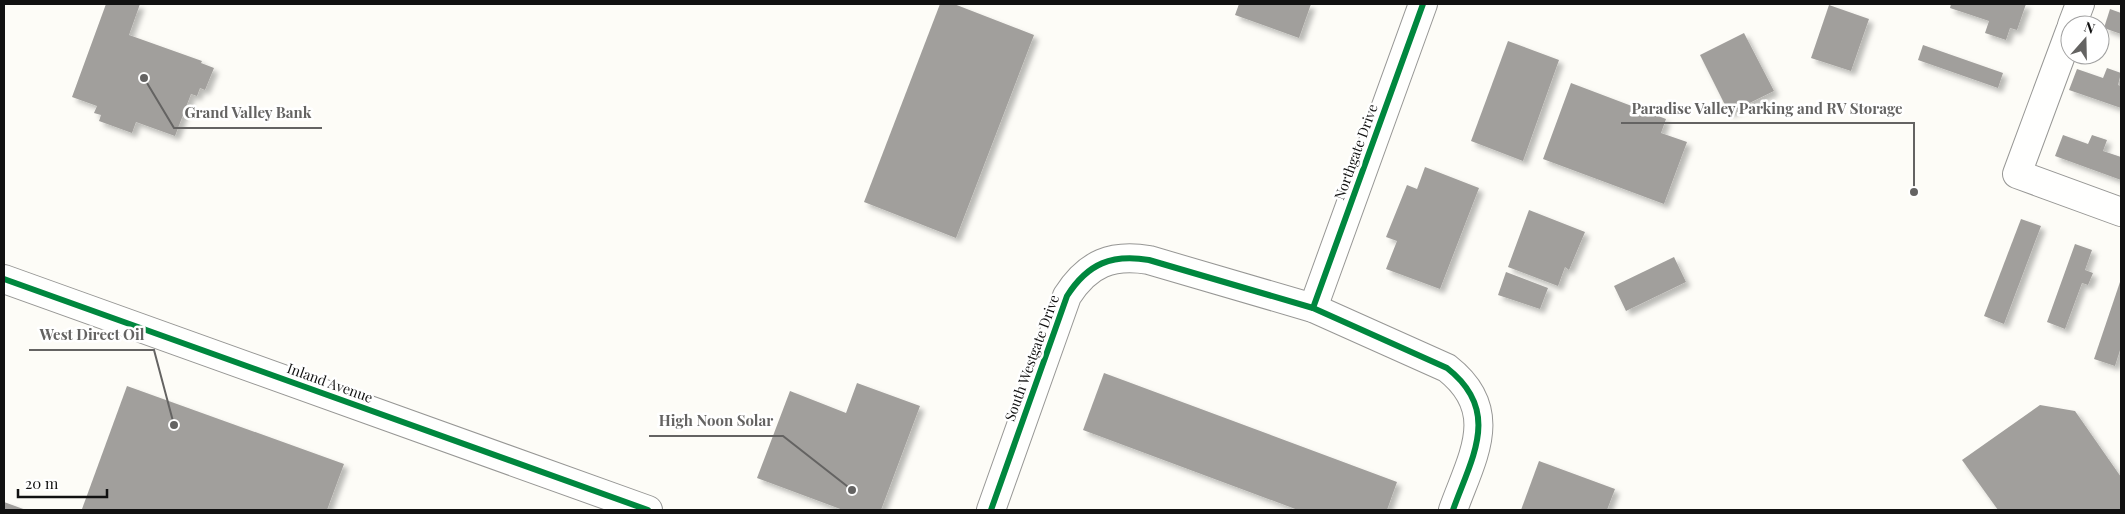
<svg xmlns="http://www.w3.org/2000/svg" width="2125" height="514" font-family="'Playfair Display',serif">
<defs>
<filter id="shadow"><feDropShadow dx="4.5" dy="4.5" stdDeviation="2.5" flood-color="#0004"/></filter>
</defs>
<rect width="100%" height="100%" fill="#fdfcf7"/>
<g fill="#a19f9c" filter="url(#shadow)">
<path d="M106,4H140L129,35L202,61L201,63L214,68L205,90L200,88L197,96L191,94L175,136L136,122L132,133L99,121L101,115L94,113L97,106L72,97Z"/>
<path d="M940,4H954L1034,35L956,238L864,202Z"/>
<path d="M1239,4H1311L1299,38L1235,15Z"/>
<path d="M1951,4H2026L2017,30L2010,28L2006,40L1985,33L1989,21L1950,8Z"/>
<path d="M1829,5L1869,19L1851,71L1811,58Z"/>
<path d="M2110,9L2121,13V34L2104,28Z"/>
<path d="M1744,33L1774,91L1729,113L1700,55Z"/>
<path d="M1508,41L1559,60L1523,161L1471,141Z"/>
<path d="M1923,45L2003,73L1998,88L1918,60Z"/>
<path d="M2107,68L2121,73L2118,85L2121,86V108L2069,90L2077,69L2103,78Z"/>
<path d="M1571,83L1666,119L1661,133L1687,142L1664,204L1543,159Z"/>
<path d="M2063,135L2088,144L2092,135L2107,140L2103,151L2121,157V180L2055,156Z"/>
<path d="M1425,167L1479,188L1440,289L1386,269L1397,241L1386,237L1407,185L1417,189Z"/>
<path d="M1529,210L1585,232L1569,270L1565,267L1558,286L1508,267Z"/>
<path d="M2021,219L2041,226L2004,324L1984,316Z"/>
<path d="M2075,244L2092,250L2085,270L2093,273L2088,285L2082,283L2065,329L2047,322Z"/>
<path d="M1674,257L1686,282L1626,311L1614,286Z"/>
<path d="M1506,272L1548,288L1540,309L1498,295Z"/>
<path d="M2121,279V347L2115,366L2094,359Z"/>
<path d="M1104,373L1397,482L1387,510H1298L1083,430Z"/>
<path d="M857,383L920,406L881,510H843L757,478L790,391L846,413Z"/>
<path d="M127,386L344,464L327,510L82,509Z"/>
<path d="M2040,405L2075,411L2121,477V510H1998L1962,460Z"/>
<path d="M1539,461L1615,489L1607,510H1521Z"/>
<path d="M4,502L26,510H4Z"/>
</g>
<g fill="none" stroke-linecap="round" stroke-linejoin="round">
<defs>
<g id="street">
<path d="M2072,25L2080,4"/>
<path d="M2070,31L2017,174L2121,212"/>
<path d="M4,279L648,510"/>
<path d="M1313,308L1423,4"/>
<path d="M991,510L1067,296C1088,263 1112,254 1149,260L1313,308L1447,368C1502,411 1472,457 1453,510"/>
</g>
</defs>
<use href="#street" stroke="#979795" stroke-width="30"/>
<use href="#street" stroke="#fffffe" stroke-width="28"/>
<defs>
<g id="cycleway">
<path d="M4,279L648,510"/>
<path d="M1313,308L1423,4"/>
<path d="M991,510L1067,296C1088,263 1112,254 1149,260L1313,308L1447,368C1502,411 1472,457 1453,510"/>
</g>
</defs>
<use href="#cycleway" stroke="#fff" stroke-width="9"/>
<use href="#cycleway" stroke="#00873e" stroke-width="6"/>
</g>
<g text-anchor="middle" stroke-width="5" stroke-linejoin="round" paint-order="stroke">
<g font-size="14" fill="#111" stroke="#fff">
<text transform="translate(1356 152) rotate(-70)" y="5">Northgate Drive</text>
<text transform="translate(1032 358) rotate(-70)" y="5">South Westgate Drive</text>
<text transform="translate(330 383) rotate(20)" y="5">Inland Avenue</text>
</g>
</g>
<path fill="none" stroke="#646362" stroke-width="2" d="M1914 192L1914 123H1621M144 78L174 128H322M174 425L154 350H29M852 490L783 436H649"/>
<g fill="#646362" stroke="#fff" stroke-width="2">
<circle cx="1914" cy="192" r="5"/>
<circle cx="144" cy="78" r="5"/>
<circle cx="174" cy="425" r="5"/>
<circle cx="852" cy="490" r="5"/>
</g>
<g font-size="15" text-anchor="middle" font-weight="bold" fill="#646362" stroke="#fff" stroke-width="5" stroke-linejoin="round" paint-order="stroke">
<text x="1767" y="114">Paradise Valley Parking and RV Storage</text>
<text x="248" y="118">Grand Valley Bank</text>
<text x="92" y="340">West Direct Oil</text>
<text x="716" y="426">High Noon Solar</text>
</g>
<rect width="2125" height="514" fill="none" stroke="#111111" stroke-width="10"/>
<g transform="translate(2085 40) rotate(20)"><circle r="24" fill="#ffffff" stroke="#a0a0a0"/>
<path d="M0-4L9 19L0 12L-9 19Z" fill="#646362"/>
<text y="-8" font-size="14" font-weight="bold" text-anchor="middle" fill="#111111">N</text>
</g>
<path d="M18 489v8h89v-8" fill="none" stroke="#111111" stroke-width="2.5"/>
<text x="25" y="489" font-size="15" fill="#111111" stroke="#ffffff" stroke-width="4" paint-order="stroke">20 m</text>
</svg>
